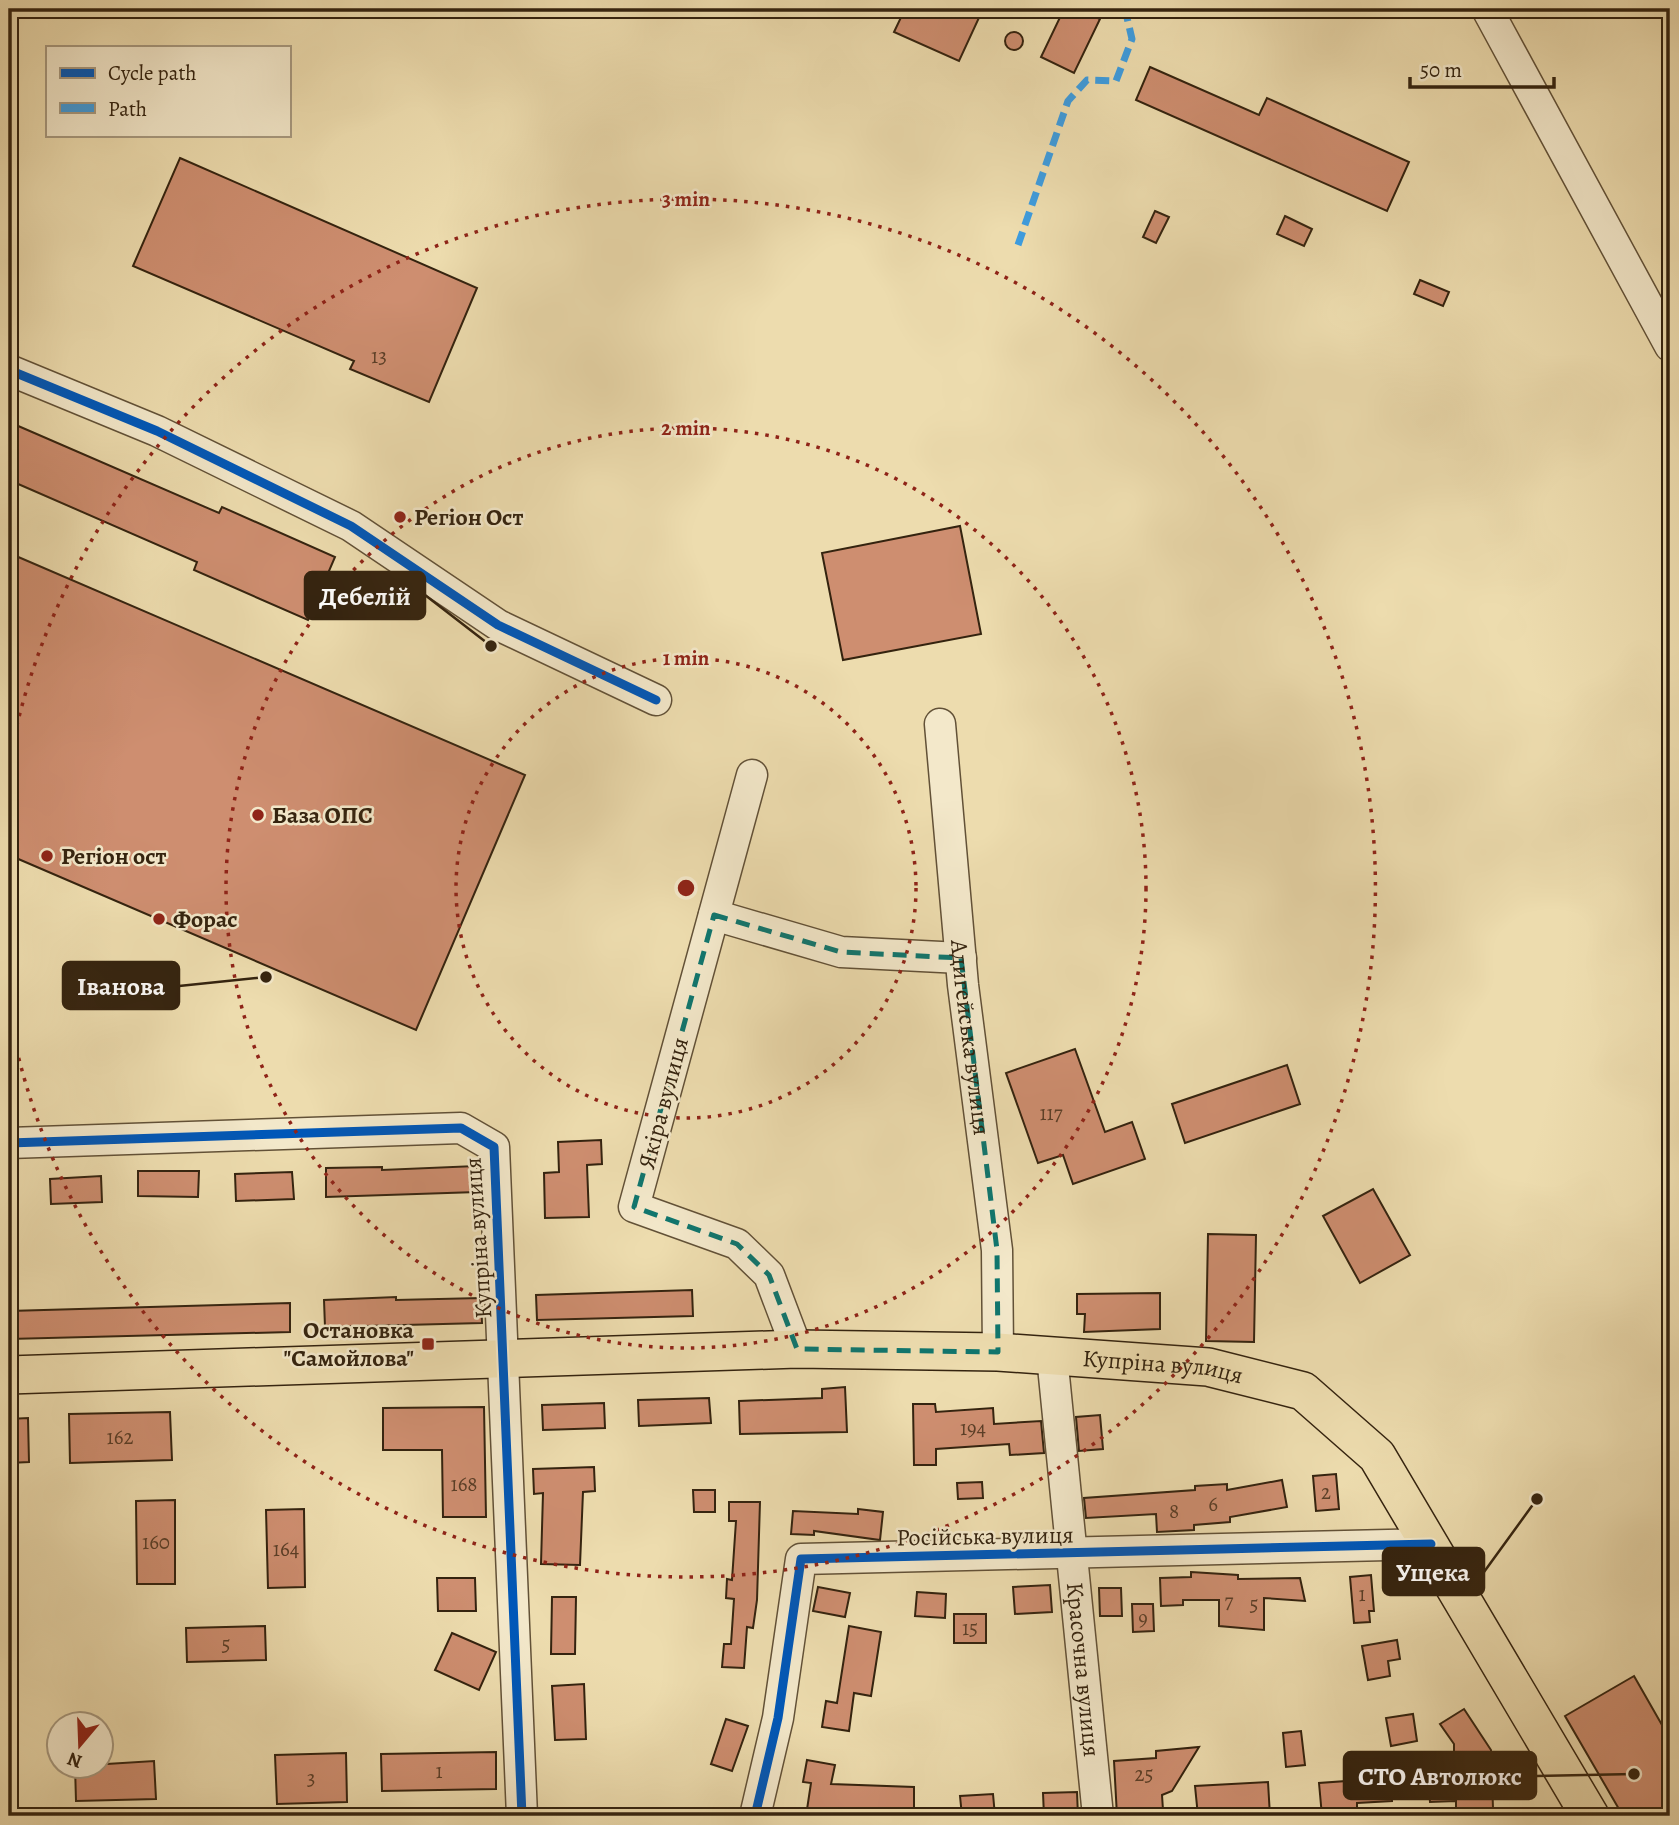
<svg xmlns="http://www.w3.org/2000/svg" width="1679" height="1825" font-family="Alegreya,serif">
<rect width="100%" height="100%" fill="#eddcae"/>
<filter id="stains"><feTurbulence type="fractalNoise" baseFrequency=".00286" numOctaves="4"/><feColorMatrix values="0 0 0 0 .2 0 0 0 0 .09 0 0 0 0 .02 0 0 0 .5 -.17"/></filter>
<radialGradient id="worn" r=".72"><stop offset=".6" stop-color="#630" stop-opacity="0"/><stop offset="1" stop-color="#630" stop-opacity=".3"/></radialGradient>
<g fill="#ce8e70" stroke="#34230f" stroke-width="2">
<path d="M905,9H983L959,61L894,32Z"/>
<path d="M1064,9H1078L1100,19L1074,73L1041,57Z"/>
<circle cx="1014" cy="41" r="9"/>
<path d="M1150,67L1259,115L1267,98L1409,162L1387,211L1136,100Z"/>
<path d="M180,158L477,288L429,402L350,369L354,361L133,266Z"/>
<path d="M1155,211L1169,217L1156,243L1143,237Z"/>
<path d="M1285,216L1312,229L1304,246L1277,234Z"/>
<path d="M1420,280L1449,292L1443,306L1414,294Z"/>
<path d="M9,422L219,513L222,507L335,557L308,620L194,570L197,562L9,480Z"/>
<path d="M960,526L981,634L843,660L822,553Z"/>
<path d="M9,553L525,775L416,1030L9,855Z"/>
<path d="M1075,1049L1105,1132L1132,1122L1145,1159L1073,1184L1063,1155L1038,1163L1006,1073Z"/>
<path d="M1287,1065L1300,1104L1185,1143L1172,1104Z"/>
<path d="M601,1140L602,1164L587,1165L589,1217L545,1218L544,1173L559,1172L558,1142Z"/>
<path d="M476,1166L477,1192L326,1197V1168L382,1167V1170Z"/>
<path d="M138,1171H199L198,1197L138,1196Z"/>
<path d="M292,1172L294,1199L236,1201L235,1174Z"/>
<path d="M101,1176L102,1202L51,1204L50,1179Z"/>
<path d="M1373,1189L1410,1255L1360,1283L1323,1216Z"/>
<path d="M1208,1234L1256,1235L1254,1342L1206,1341Z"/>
<path d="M692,1290L693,1316L537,1320L536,1295Z"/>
<path d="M1160,1293V1329L1084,1332L1085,1314H1077V1294Z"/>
<path d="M396,1297V1300L481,1298L482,1323L325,1327L324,1300Z"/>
<path d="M290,1303V1332L9,1339V1311Z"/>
<path d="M845,1387L847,1432L740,1434L739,1401L822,1398V1389Z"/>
<path d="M709,1398L711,1423L639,1426L638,1400Z"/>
<path d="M604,1403L605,1428L543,1430L542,1405Z"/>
<path d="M913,1404H935L936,1412L993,1408L994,1424L1041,1421L1044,1453L1010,1455L1009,1444L936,1449V1465H914Z"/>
<path d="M484,1407L486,1517H443L442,1450H383V1408Z"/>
<path d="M170,1412L172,1460L70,1463L69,1414Z"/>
<path d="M1100,1415L1103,1449L1079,1451L1076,1417Z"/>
<path d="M28,1418L29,1462L9,1463V1419Z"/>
<path d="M594,1467L595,1491L583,1492L580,1565L541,1564L543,1493L534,1494L533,1469Z"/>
<path d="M1336,1474L1339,1509L1316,1511L1313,1476Z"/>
<path d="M1282,1480L1287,1507L1230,1517V1522L1194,1525V1530L1157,1532L1156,1514L1086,1518L1084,1498L1195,1490V1486L1227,1484V1490Z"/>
<path d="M982,1482L983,1498L958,1499L957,1483Z"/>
<path d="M693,1490H715V1512H694Z"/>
<path d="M175,1500V1584H137L136,1501Z"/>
<path d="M729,1502H760L757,1600L753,1628L747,1627L744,1668L722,1667L724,1644H731L734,1599L726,1598L727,1579L732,1580L736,1521H729Z"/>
<path d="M304,1509L305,1587L268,1588L266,1510Z"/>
<path d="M858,1509L883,1512L880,1540L814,1531V1535L791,1534L793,1511L858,1514Z"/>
<path d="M1191,1572L1238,1575V1579L1300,1578L1305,1601L1264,1598V1630L1219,1626V1600H1183V1605L1161,1606L1160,1578L1191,1577Z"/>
<path d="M1371,1575L1374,1611H1369L1370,1622L1354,1623L1350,1577Z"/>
<path d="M437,1578H475L476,1611H438Z"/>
<path d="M1050,1585L1052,1612L1015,1614L1013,1587Z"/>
<path d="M818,1587L850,1593L845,1617L813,1611Z"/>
<path d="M1099,1588H1121L1122,1616H1100Z"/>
<path d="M917,1592L946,1594L945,1618L915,1616Z"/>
<path d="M552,1597H576L575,1654H551Z"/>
<path d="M1132,1604H1153L1154,1631L1133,1632Z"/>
<rect x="954" y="1614" width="32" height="29"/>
<path d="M265,1626L266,1660L187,1662L186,1628Z"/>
<path d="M849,1626L881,1632L871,1696L854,1693L849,1731L822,1727L826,1701L837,1703Z"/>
<path d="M452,1633L496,1652L479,1690L435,1670Z"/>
<path d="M1397,1640L1400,1659L1388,1661L1390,1676L1368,1680L1362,1646Z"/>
<path d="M1634,1676L1670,1739V1809L1658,1816H1623L1565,1716Z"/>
<path d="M584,1684L586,1739L555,1740L552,1686Z"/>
<path d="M1464,1709L1491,1750L1493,1808L1456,1810V1801L1430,1802L1427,1765L1454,1764V1744L1440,1724Z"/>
<path d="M1413,1714L1417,1741L1391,1746L1386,1718Z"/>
<path d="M726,1719L748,1726L732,1771L711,1764Z"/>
<path d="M1301,1731L1305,1765L1286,1767L1283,1733Z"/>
<path d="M1199,1747L1172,1791L1162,1795L1163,1810L1136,1812L1137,1816H1117L1114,1761L1156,1758V1751Z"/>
<path d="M496,1752V1789L382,1791L381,1754Z"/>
<path d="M346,1753L347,1802L277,1804L275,1755Z"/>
<path d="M807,1760L835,1765L831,1784L914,1787V1816H806L811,1783L803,1782Z"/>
<path d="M154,1761L156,1799L76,1801L75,1766Z"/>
<path d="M1390,1772L1392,1801L1357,1803V1814L1322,1816L1319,1783L1374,1779L1373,1773Z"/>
<path d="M1268,1782L1270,1816H1198L1195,1786Z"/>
<path d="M1077,1792L1078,1816H1044L1043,1793Z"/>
<path d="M993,1794L995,1816H962L960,1796Z"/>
</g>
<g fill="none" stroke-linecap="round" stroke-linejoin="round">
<defs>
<g id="minor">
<path d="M1487,9L1670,346"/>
<path d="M9,370L157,431L351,526L498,625L656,700"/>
<path id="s1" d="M940,724L963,985L997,1250L998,1352"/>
<path d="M752,775L634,1207L737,1244L769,1275L797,1349"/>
<path d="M714,915L841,952L961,958"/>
<path d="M9,1143L461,1128L494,1147L522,1816"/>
<path id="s2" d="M1052,1356L1098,1816"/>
<path d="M755,1816L778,1718L801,1559L1431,1544"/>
</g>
<g id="major">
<path id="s3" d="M9,1375L797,1349L998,1352L1208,1367L1303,1391L1377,1456L1590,1816"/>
</g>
</defs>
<use href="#minor" stroke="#625137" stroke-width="33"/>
<use href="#major" stroke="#34230f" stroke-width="40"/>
<use href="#minor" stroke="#f3e8ca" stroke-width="30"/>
<use href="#major" stroke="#eddcae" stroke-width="37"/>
<path stroke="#3e9cde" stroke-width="7" stroke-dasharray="14 7" stroke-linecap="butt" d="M1018,245L1068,101L1087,80L1116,81L1132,39L1125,9"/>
<defs>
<g id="cycleway">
<path d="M9,370L157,431L351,526L498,625L656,700"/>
<path d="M9,1143L461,1128L494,1147L522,1816"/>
<path d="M755,1816L778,1718L801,1559L1431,1544"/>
</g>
</defs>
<use href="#cycleway" stroke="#f3e8ca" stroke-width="13"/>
<use href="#cycleway" stroke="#0057b8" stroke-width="9"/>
</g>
<path fill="none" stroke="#0f766e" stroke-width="5" stroke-dasharray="14 9" stroke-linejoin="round" d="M714,915L841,952L961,958L997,1250L998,1352L797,1349L769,1275L737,1244L634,1207Z"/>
<g fill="none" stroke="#8f2418" stroke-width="3.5" stroke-dasharray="3.5 7">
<circle cx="686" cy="888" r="230"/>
<circle cx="686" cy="888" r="460"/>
<path d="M10 757A689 689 0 1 1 10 1019"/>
</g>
<g fill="#8f2418" stroke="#f3e8ca" stroke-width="2.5">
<circle cx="400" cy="517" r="7"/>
<circle cx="258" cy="815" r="7"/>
<circle cx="47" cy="856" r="7"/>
<circle cx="159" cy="919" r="7"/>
<rect x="421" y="1337" width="14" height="14" rx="3.5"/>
</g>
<g text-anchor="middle" stroke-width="5" stroke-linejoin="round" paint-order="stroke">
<g font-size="21" fill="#5a3e27">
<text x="379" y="363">13</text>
<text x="1051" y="1120">117</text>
<text x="973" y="1435">194</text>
<text x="120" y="1444">162</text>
<text x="464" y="1491">168</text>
<text x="1326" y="1499">2</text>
<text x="1213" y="1511">6</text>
<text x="1174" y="1518">8</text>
<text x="156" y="1549">160</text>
<text x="286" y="1556">164</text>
<text x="1362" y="1601">1</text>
<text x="1229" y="1608">7</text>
<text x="1254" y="1611">5</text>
<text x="1143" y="1625">9</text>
<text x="970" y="1635">15</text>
<text x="226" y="1651">5</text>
<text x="439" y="1778">1</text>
<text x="1144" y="1781">25</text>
<text x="311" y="1785">3</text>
</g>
<g font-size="24" font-weight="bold" fill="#34230f" stroke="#f3e8ca" text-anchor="start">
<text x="414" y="525">Регіон Ост</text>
<text x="272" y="823">База ОПС</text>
<text x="61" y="864">Регіон ост</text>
<text x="173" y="927">Форас</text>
<text x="414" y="1338" text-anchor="end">Остановка<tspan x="414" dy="28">"Самойлова"</tspan></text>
</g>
<g font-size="24" fill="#34230f" stroke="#f3e8ca">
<text dy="8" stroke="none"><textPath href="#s1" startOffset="315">Адигейська вулиця</textPath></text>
<text transform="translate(663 1103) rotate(-75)" y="8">Якіра вулиця</text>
<text transform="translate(478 1238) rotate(-94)" y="8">Купріна вулиця</text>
<text dy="8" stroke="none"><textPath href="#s3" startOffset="1155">Купріна вулиця</textPath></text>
<text transform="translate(985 1536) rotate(-1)" y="8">Російська вулиця</text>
<text dy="8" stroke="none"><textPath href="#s2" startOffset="315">Красочна вулиця</textPath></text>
</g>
</g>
<circle cx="686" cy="888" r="10" fill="#8f2418" stroke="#f3e8ca" stroke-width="3.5"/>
<g font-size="21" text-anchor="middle" font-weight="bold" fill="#8f2418" stroke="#f3e8ca" stroke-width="5" stroke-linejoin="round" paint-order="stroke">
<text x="686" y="206">3 min</text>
<text x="686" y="435">2 min</text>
<text x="686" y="665">1 min</text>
</g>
<path fill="none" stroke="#34230f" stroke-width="2.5" d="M491 646L425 595M266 977L179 986M1537 1499L1484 1572M1634 1774L1536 1776"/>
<g fill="#34230f" stroke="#f3e8ca" stroke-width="2.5">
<circle cx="491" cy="646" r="7"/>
<circle cx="266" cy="977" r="7"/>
<circle cx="1537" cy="1499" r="7"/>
<circle cx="1634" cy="1774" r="7"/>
</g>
<g fill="#34230f" stroke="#34230f" stroke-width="2.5">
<rect x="305" y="572" width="120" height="47" rx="7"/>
<rect x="63" y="962" width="116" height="47" rx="7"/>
<rect x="1383" y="1548" width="101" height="47" rx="7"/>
<rect x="1344" y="1752" width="192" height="47" rx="7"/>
</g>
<g font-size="26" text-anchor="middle" font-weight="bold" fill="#fff">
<text x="365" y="605">Дебелій</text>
<text x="121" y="995">Іванова</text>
<text x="1433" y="1581">Ущека</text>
<text x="1440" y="1785">СТО Автолюкс</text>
</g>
<rect width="1679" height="1825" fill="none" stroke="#eddcae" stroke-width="35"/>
<rect x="10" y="10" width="1658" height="1804" fill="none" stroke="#34230f" stroke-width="3.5"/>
<rect x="18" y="18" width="1644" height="1790" fill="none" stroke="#34230f" stroke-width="2"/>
<rect x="46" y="46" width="245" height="91" fill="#f3e8ca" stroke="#a7997f" stroke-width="2"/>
<rect x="60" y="68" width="35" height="10" fill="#0057b8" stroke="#a7997f" stroke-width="2"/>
<text x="108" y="80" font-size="21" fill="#34230f">Cycle path</text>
<rect x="60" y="103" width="35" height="10" fill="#3e9cde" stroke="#a7997f" stroke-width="2"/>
<text x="108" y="116" font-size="21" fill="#34230f">Path</text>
<g transform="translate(80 1745) rotate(199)"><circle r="33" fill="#f3e8ca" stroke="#a7997f" stroke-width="2"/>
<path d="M0-5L12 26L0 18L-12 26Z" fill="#8f2418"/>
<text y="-10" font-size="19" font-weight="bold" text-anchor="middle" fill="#34230f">N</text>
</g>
<path d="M1410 77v10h144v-10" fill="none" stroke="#34230f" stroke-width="3.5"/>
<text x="1420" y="77" font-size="21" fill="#34230f" stroke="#f3e8ca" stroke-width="5" paint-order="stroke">50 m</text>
<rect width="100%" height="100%" filter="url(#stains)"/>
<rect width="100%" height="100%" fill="url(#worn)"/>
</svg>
